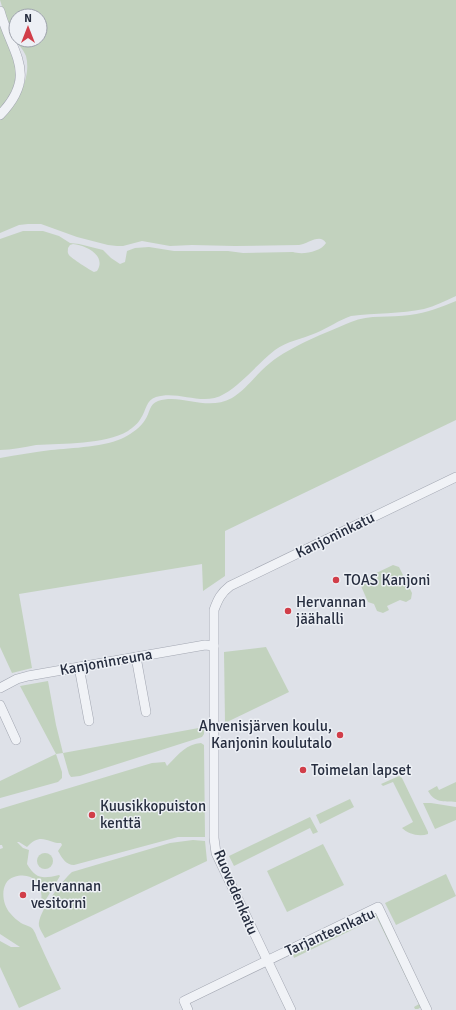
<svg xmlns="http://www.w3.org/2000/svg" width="456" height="1010" font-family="Signika,sans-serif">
<rect width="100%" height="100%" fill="#dee1e8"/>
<g fill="#c2d2be" fill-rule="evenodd">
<path d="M0,0H456V296C445,301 435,306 424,309C401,314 375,313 351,316C339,320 328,328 316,333C302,339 287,341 275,350C257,364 243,383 224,394C203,407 179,390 156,397C146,400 146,411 141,418C138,424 133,427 128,431C104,445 64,443 36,445C24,447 12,450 0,450V239L23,231H43L59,236L70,243L79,244L103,250L111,258L120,264L125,262L127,251L135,248L149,247L174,251H228L243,253L293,252C302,255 321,252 326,243C320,233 308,244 299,245L235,246L192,245L170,246L142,241L123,246H117L108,245L77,237L41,224H28L19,225L0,233V120C16,105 32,79 26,56C23,48 16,43 12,36C6,24 4,12 0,0ZM16,16H40V40H16ZM73,244C86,245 107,256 97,271L94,272C90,270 71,258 69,255C67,252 68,251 68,248L70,245Z"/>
<path d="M0,21L18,65L16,85L0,113Z"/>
<path d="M456,301V420L225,531V576L203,591L202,564L19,594L32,668L12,673L0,647V458C17,455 34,452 51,450C71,448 107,447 125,437C132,433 141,427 145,420C150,413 149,404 158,401C182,393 206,412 232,398C247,389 257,373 270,363C291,346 325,333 351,322C370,314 390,318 410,315C427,313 441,307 456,301Z"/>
<path d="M393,565L399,567L412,593L411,599L406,602L400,600L387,606L389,610L383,613L377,611L374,604L368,602L361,586L364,579Z"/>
<path d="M266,647L289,692L225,723L224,652Z"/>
<path d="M48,681L56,725L63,753L204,727V734L202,737L80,776L71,777L69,774L63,753L56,754L62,772V778L58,782L0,798V781L56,754L20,686Z"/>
<path d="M201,743L204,745L205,837H178L74,865C66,865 62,858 58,851L62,845L61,843C49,844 41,831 27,847L19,842H17L23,848L29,850L27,864C36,879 42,879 59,875L60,876L45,901H41C44,884 32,871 14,877C0,881 1,903 10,913C13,917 17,920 21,923C26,926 32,926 34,931C36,934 37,939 39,942C46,958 54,974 61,989L19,1008L0,967V941L11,947H20L0,934V849L3,848L2,845H0V809L152,763L165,762L167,766C178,755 186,744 201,743Z"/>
<path d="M399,776L402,778L428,832V834C419,837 408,834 402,828L413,822L393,782L383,786L381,784Z"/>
<path d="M456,782V802C443,801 435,803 428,791L437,786L439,790Z"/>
<path d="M350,799L354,807L320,824L316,815Z"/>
<path d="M423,803H431L456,807V820L435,829Z"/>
<path d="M310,817L318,832L313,834L310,828L234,866L229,856Z"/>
<path d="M193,840L205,841L207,861L45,938C43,934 40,930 39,926C37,913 63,880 72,872L170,843Z"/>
<path d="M323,844L344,885L287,912L267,871Z"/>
<circle cx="45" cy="861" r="8"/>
<path d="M446,874L456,896L396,925L385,903Z"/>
<path d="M372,914L377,915L421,1007L418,1009H415L414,1007L419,1004L377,918L372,920L371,918Z"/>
<path d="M358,921L362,922L364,924L294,958L293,955L295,952Z"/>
</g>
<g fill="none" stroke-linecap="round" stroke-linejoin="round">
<defs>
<g id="street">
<path d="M0,11C12,55 39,74 0,115"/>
<path d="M136,657L146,712"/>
<path d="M79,667L89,721"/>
<path d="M0,688L17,679L28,676L205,645L214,646"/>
<path d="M0,705L16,740"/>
<path d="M188,1010L184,1001L378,907L427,1010"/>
<path d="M291,1010L216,853L214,838V610C218,599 221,593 230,586L456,477"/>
</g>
</defs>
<use href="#street" stroke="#a3a7b2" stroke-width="10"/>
<use href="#street" stroke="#f0f2f6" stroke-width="9"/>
</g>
<g fill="#d13e49" stroke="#edf0f5" stroke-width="1.5">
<circle cx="336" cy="580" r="4"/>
<circle cx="288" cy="611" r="4"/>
<circle cx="340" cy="735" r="4"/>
<circle cx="303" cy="770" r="4"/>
<circle cx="92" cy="815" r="4"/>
<circle cx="23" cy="895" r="4"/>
</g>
<g text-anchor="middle" stroke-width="3" stroke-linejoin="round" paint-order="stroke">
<g font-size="15" fill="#262d3f" stroke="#edf0f5">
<text transform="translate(335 535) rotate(-26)" y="5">Kanjoninkatu</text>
<text transform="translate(106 662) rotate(-10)" y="5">Kanjoninreuna</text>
<text transform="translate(236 892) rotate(67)" y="5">Ruovedenkatu</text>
<text transform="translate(330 932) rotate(-24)" y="5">Tarjanteenkatu</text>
</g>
<g font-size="15" fill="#262d3f" stroke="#edf0f5" text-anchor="start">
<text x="344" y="585">TOAS Kanjoni</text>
<text x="296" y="607">Hervannan<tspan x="296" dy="17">jäähalli</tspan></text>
<text x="332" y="731" text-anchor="end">Ahvenisjärven koulu,<tspan x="332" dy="17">Kanjonin koulutalo</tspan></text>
<text x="311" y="775">Toimelan lapset</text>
<text x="100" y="811">Kuusikkopuiston<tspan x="100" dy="17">kenttä</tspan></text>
<text x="31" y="891">Hervannan<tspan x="31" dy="17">vesitorni</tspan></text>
</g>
</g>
<g transform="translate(28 28)"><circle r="19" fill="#edf0f5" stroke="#9da2ac"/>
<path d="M0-3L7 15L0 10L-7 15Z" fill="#d13e49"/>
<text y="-6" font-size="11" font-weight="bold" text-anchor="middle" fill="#262d3f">N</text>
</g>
</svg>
